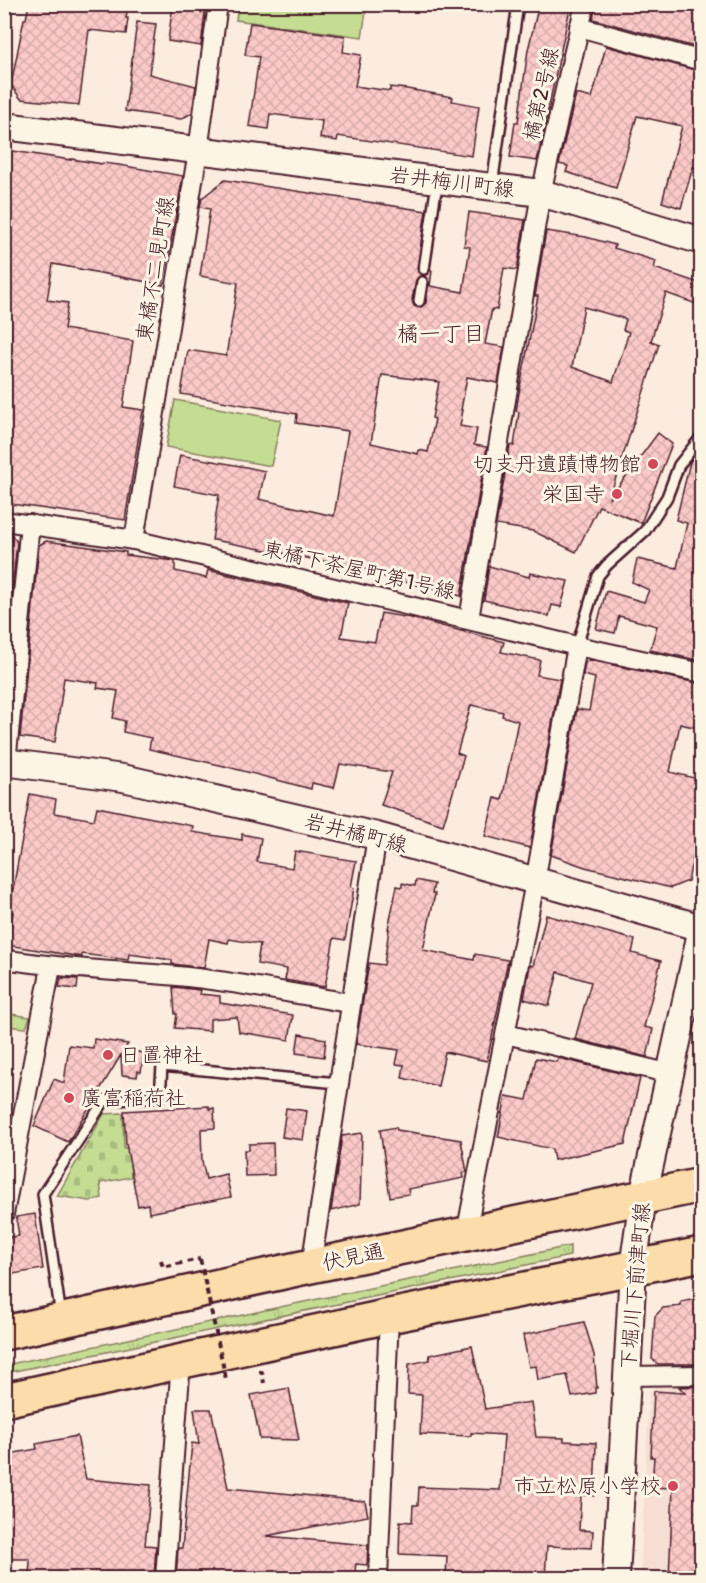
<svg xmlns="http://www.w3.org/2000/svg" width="706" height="1583" font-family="Pangolin,'Klee One',sans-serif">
<defs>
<pattern id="grass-tufts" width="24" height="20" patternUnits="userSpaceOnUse" patternTransform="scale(1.5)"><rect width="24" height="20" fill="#c4dd93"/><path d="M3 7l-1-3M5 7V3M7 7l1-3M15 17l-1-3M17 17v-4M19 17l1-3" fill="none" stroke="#aabd7f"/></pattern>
<pattern id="cemetery-stones" width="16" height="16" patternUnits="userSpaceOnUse" patternTransform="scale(1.5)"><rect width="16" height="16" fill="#c4dd93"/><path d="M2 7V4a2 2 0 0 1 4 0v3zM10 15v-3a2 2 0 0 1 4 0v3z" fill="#aabd7f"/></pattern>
<pattern id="building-cross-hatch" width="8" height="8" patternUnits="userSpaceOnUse" patternTransform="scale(1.5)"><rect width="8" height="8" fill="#fac9c8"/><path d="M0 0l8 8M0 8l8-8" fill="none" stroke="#d8acac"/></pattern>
</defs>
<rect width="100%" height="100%" fill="#fcecdf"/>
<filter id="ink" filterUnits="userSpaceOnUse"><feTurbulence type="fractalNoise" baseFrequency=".0167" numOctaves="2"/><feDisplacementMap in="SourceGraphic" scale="12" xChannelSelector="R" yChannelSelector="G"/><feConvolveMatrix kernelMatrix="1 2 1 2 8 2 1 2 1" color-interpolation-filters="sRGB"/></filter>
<g filter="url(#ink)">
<path fill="#f7ded5" d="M655,1386H701V1578H640L649,1393Z"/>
<path fill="url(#grass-tufts)" stroke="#877e5f" stroke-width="1.5" d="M570,1246V1256L5,1373V1365Z"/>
<path fill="url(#cemetery-stones)" stroke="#877e5f" stroke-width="1.5" d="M123,1113L124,1148H129L131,1177L100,1183L102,1198L90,1201L57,1196L104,1114Z"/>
<g fill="#c4dd93" stroke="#877e5f" stroke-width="1.5">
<path d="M238,5V4L367,5L362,37L236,20Z"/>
<path d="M175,400L281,420L271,466L166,447Z"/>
<path d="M5,1013L30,1017L26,1028L5,1026Z"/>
</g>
<g fill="url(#building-cross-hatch)" stroke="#4a1f2b" stroke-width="1.5" fill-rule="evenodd">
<path d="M29,4H128L126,18H128L126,34L89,30L79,105L21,99L11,85L24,19H26Z"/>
<path d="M173,4H206L201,46L168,41Z"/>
<path d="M539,4H571L537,161L510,157L515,122H518L528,50Z"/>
<path d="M596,4H702V49L593,19Z"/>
<path d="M137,22L156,24L149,74L196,86L192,113L181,119L125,111Z"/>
<path d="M250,23L345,36L343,52L361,55L355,86L390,91V87L407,89L453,97L452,101L479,106L472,156L338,136L337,141L320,138L322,121L270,114L268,129L249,126L259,57L245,55Z"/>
<path d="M606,46L702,72V170L693,167L681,208L662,202L682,126L637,116L616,188L566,172L568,166L559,164L576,94L592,98Z"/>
<path d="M13,151L71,160V159L103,164V163L119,165L183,176L163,285L53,264L47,300L68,303L64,329L133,341L123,407L143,410L125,520L4,503V155Z"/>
<path d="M225,180L426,211L417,268L418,272L422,275L416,280L412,300L414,306L419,308L426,303L429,282L424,276L431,270L432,271L430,286L463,292L470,247L464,246L469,212L525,220L517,270L504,268L497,310L492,309L485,344L504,347L498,383L467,377L461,410H463L460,426L477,429L474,445L487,447L461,596L369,573V570L214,540H212L219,495L174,486L180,455L246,467L265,471L259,499L334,516L348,431L296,423L297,414L181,394L188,350L226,356L238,283L200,276L210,209L200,207L202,198ZM382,375L439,382L432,418L435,419L428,452L419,450L418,454L371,443Z"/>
<path d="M546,231L586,237L615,245L614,248L656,261L654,268L702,284V306L666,293L651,341L659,344L609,499L658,433L672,444L641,523L599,506L576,552L533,531L496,525L510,445L514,446L519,412L516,411L520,387L538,296H535ZM584,307L626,319L623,330L629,332L613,382L572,367Z"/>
<path d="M702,447V661L650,650L657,626L619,616L615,633L596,629L606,591L644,602L649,590L632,582L637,559L677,568L687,523L676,520L690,462Z"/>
<path d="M4,532L10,533L17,542L4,665Z"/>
<path d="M46,541L126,552V555L175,561V571L206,578L208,570L348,603L341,637L375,642L381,613L411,618L504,642L501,652L540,660L537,675L560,679L530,848L485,836L495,798L502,800L518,721L502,716L503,712L471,705L457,753L464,756L443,825L381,805L392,772L340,764L334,788L312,783L311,789L224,766L149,749L151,738L123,732L125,721L113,718L118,691L97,688L98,683L64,678L55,742L20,737L39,545Z"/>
<path d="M489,566L529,577L530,573L568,581L561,607L552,605L549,616L484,600Z"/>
<path d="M589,660L702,684V729L680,724L670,772L702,780V816L688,881L671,888L585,867L551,855L577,709L589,711L595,678L583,675L585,663Z"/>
<path d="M30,794L56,799L54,813L94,820L97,807L193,826L192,832L242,840V834L261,838L257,862L292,868L295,851L356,861L351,887L354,888L345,940L334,938L325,987L285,980L287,969L257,964L260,944L229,939L228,943L209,939L204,968L172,964V960L129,954L128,960L82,954V957L7,945L13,912H9Z"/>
<path d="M416,880L434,884L432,893L435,894L423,950L474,960L475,954L508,960L487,1061L445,1052L438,1086L402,1078L404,1065L396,1064L399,1050L356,1044L369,963L384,965L389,929H388L397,886L402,887V883L415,886Z"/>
<path d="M546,915L635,940L632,953L661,961L644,1027L653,1029L647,1057L575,1039L591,982L558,972L549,1006L524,999L530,965L533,966Z"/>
<path d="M61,978L78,979L77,989L59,987Z"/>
<path d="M173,987L200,990L199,994L220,996V1003L293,1015L289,1040L239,1032L237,1017L210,1019V1031L175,1028L177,1014H175Z"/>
<path d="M299,1034L326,1039L324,1057L296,1053Z"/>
<path d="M94,1039L128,1044L124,1050L144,1053L141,1072L138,1071L137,1077L122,1075L121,1055L68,1142L34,1126L54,1079L64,1083L69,1045L93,1048Z"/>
<path d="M536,1058L557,1062L558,1058L640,1078L625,1144L554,1160L552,1149L498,1137L506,1096L527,1100Z"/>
<path d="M209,1106V1109L214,1108L215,1128L201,1129L202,1161L206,1179L226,1174L231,1197L149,1213L148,1204L138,1206L126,1144L124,1111Z"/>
<path d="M286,1108L307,1111L303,1140L282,1137Z"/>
<path d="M396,1127L397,1130L461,1140L467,1172L463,1173L464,1178L408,1189L409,1194L390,1197L380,1130Z"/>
<path d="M362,1133L360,1204L331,1211L342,1136Z"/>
<path d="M273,1143L274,1175L245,1176L244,1150H249V1144Z"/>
<path d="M35,1214L43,1269L7,1275L4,1256L10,1237L19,1236L16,1217Z"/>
<path d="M702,1298V1364H658L652,1359L655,1316L663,1308L681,1306V1302Z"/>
<path d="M584,1322L594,1355L597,1388H595V1393L572,1397L567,1375L538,1380L536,1366L529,1367L523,1335Z"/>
<path d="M472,1346L485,1409L531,1402L536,1437L564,1438V1441L596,1443L594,1496L581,1495L579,1530L593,1531L592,1548L547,1546L545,1578L446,1577L447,1556L399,1554L400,1521L412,1522L413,1505H418L419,1487L500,1490L504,1435L471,1433V1436L420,1434L422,1395L408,1394L409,1364L430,1360L429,1355Z"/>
<path d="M702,1386V1537L699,1578H669L673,1488L652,1487L654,1457H651L654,1391L685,1393L679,1387Z"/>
<path d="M289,1388L299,1440L260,1439L251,1395Z"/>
<path d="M194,1409H211L228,1488L365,1501L368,1516L266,1536L368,1545L367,1565L356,1564L354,1578H176L178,1548H182L192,1443L199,1444Z"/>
<path d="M77,1436L86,1479L151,1485L145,1545L156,1546L154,1578H29L30,1559H4V1455L37,1449L36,1444Z"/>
</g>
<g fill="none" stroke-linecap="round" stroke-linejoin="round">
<defs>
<g id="lane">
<path d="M492,185L517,11"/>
<path d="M424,269L437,183"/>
<path d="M419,301L422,282"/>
<path d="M577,646L598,576L607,565L645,531L667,497L679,465L702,436"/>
<path d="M61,1316L43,1194L104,1101L160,1097L162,1066L338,1083"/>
</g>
<g id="street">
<path d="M579,27L702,61"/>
<path d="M4,521L134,540L577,646L702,673"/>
<path d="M134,540L198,151L218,4"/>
<path d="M469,619L541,193L585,4"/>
<path d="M6,763L30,524"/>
<path d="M4,959C68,970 132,971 196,978C248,984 299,995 350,1003"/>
<path d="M506,1034L671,1074"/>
<path d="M4,1214L51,967"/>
<path d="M466,1234L535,882L577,646"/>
<path d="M311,1266L377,836"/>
<path d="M627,1376L702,1375"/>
<path d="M165,1578L181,1361"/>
<path d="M378,1578L389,1316"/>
</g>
<g id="secondary">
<path d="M4,126L541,193L702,241"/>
<path d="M4,762L123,778L377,836L702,928"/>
<path d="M616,1578L633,1268L643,1197L702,928"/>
</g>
<g id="highway">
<path d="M4,1333L311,1266L702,1185"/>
<path d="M4,1400L389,1316L702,1254"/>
</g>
</defs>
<use href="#lane" stroke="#4a1f2b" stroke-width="14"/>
<use href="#street" stroke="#4a1f2b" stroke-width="22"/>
<use href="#secondary" stroke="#4a1f2b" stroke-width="30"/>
<use href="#highway" stroke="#4a1f2b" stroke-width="38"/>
<g stroke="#4a1f2b" stroke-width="4" stroke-dasharray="6 4.5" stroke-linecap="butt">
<path d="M161,1260L163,1267L200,1259"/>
<path d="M259,1372H262L264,1383"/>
</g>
<use href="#lane" stroke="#fcf5e5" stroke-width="9"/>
<use href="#street" stroke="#fcf5e5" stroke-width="18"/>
<use href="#secondary" stroke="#fcf5e5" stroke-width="26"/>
<use href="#highway" stroke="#faddab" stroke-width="33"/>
<path stroke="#4a1f2b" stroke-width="4" stroke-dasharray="6 4.5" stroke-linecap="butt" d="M200,1259L226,1379"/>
</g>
</g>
<g fill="#d1495b" stroke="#fcf5e5" stroke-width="2">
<circle cx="653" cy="464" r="6"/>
<circle cx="617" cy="494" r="6"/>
<circle cx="108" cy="1055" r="6"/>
<circle cx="69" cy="1098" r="6"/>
<circle cx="673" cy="1486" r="6"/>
</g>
<g text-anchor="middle" stroke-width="6" stroke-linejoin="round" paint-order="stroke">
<g font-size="21" fill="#4a1f2b" stroke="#fcf5e5">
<text transform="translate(541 94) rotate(-77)" y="7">橘第2号線</text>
<text transform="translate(452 182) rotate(7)" y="7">岩井梅川町線</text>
<text transform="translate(155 269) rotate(-81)" y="7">東橘不二見町線</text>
<text transform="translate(359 570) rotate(13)" y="7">東橘下茶屋町第1号線</text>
<text transform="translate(356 833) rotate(14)" y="7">岩井橘町線</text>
<text transform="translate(353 1257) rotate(-12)" y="7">伏見通</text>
<text transform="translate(635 1286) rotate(-85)" y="7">下堀川下前津町線</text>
</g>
<g font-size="21" fill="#4a1f2b" stroke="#fcf5e5" text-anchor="end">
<text x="641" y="471">切支丹遺蹟博物館</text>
<text x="605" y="501">栄国寺</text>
<text x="120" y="1062" text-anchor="start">日置神社</text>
<text x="81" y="1105" text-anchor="start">廣富稲荷社</text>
<text x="661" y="1493">市立松原小学校</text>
</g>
<g font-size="22" fill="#4a1f2b" stroke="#fcf5e5">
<text x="441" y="341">橘一丁目</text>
</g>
</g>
<rect width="706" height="1583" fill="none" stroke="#fcf5e5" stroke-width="24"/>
<rect x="12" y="12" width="682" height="1559" fill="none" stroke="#4a1f2b" stroke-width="2" filter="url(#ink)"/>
</svg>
